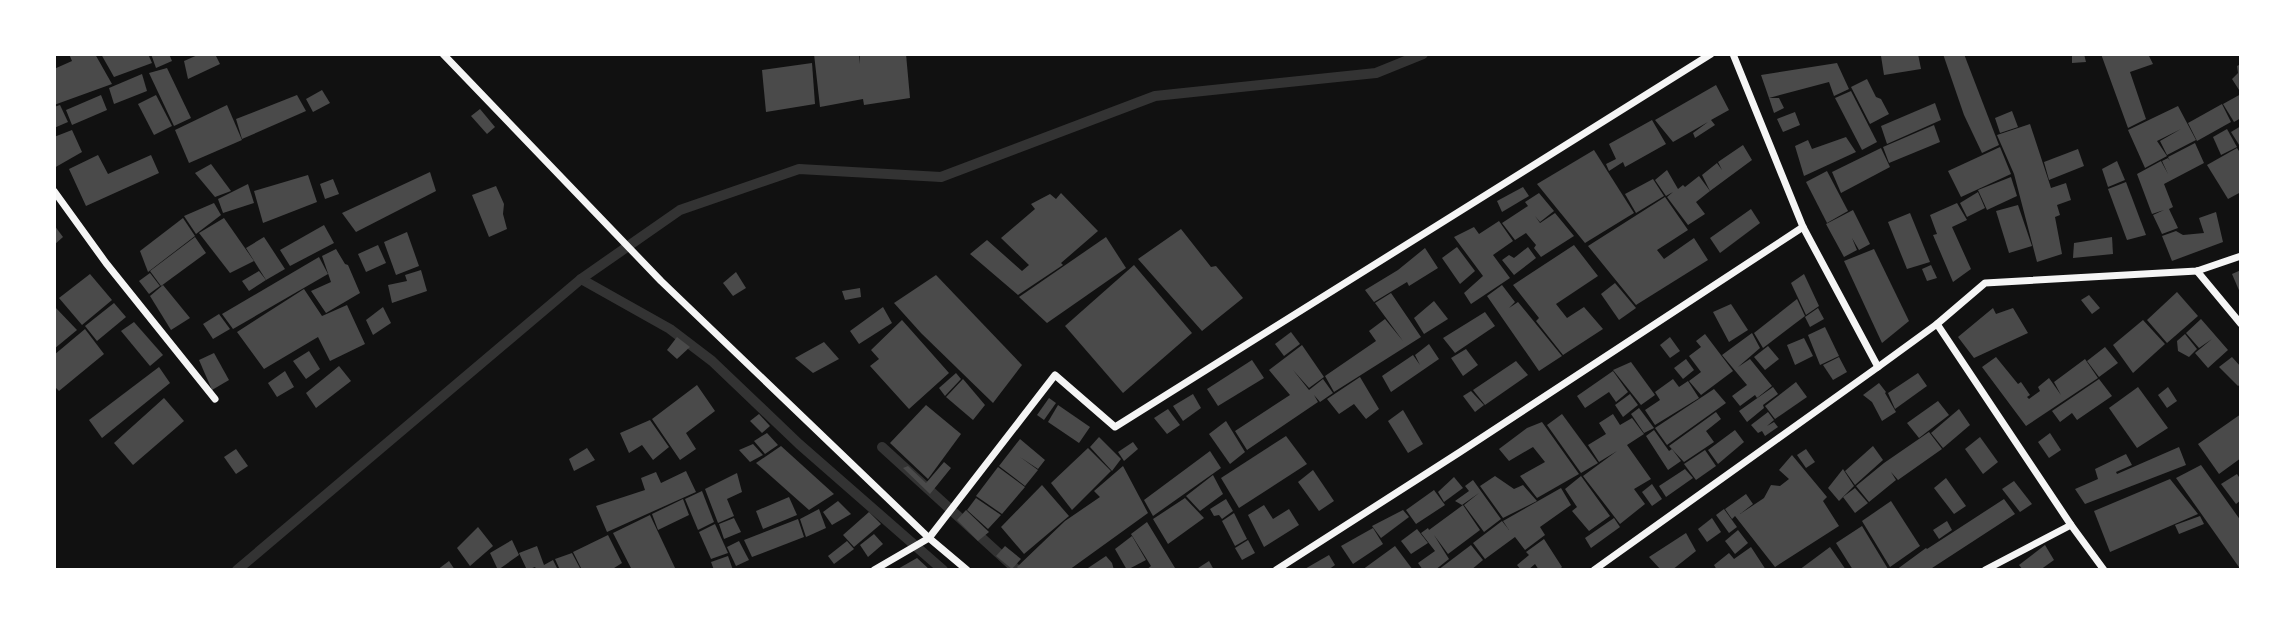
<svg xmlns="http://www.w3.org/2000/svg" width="2295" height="624" font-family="'Space Grotesk',sans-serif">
<rect width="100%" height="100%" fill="#111"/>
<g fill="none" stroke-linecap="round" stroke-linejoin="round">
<g stroke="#333" stroke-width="10">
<path d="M581,279L670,329L712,361L799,444L943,570"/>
<path d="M882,447L1017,570"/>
<path d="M237,570L581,279L680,210L799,169L941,177L1155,96L1376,73L1423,54"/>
</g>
</g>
<g fill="#4a4a4a">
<path d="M69,54H95L112,84L54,105V69L72,61Z"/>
<path d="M101,54H148L152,63L114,77Z"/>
<path d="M151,54H169L172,61L156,68Z"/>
<path d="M200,54H215L220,64L188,79L184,61Z"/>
<path d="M814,54H859L860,64V54H906L910,98L864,105L863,99L820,107Z"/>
<path d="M1893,54H1918L1921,69L1884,75L1881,56Z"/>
<path d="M1943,54H1964L1999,145L1982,153L1964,115Z"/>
<path d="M2072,54H2084L2086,62L2072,63Z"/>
<path d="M2101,54H2148L2153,64L2130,72L2146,119L2128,128Z"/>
<path d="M812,63L815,104L766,112L762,70Z"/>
<path d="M1837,63L1849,89L1834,96L1829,82L1769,98L1761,75Z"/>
<path d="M2241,64V93L2232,79L2238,73L2237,66Z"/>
<path d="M167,68L191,118L174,126L149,73Z"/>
<path d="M142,74L147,91L114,104L109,88Z"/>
<path d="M1867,79L1876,97L1881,99L1889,114L1870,124L1851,87Z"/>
<path d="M1716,85L1729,110L1711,120L1715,125L1695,138L1693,133L1708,122L1673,142L1655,120Z"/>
<path d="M322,90L330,103L313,112L306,99Z"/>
<path d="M1851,91L1877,142L1862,150L1835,98Z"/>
<path d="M2241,94V118L2234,122L2223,104Z"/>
<path d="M101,95L107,110L72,125L66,110Z"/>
<path d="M156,95L172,126L154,135L138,104Z"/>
<path d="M297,95L306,111L242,139L236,119Z"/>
<path d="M1769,98H1779L1784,108L1774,113Z"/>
<path d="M1935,103L1941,120L1887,144L1881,126Z"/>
<path d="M2222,104L2231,122L2197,141L2188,123Z"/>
<path d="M60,105L68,122L54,128V107Z"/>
<path d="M227,105L242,140L189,163L175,130Z"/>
<path d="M2178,106L2196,140L2167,155L2160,141L2181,129L2157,141L2167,156L2145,168L2128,130Z"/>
<path d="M480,109L495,127L487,134L471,116Z"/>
<path d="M2012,111L2018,127L2000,133L1995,118Z"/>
<path d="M1795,112L1800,125L1783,132L1777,119Z"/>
<path d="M1652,120L1666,144L1625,167L1623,162L1609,171L1606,164L1616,159L1609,144Z"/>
<path d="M2030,124L2051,188L2066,183L2071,200L2057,205L2060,215L2055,217L2062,254L2037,262L2014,174L1997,135Z"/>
<path d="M1934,125L1940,142L1889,163L1883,147Z"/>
<path d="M2241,126V148L2231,132Z"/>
<path d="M2227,129L2237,147L2221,155L2213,137Z"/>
<path d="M72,130L82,152L54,168V137Z"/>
<path d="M1846,137L1856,152L1804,176L1795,146L1808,140L1812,149Z"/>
<path d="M2195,143L2204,163L2164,184L2173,207L2169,209L2178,228L2162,234L2153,215L2164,210L2152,214L2137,174L2161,161L2168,174L2162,161L2168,158L2170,161L2168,157Z"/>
<path d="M1743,145L1752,160L1710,191L1702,175L1717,163L1722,170L1718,162Z"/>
<path d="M2000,147L2011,174L1961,197L1948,171Z"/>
<path d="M1881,148L1890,167L1841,193L1832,172Z"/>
<path d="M2237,148L2241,154V192L2228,199L2207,165Z"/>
<path d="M2078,149L2084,166L2049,180L2044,162Z"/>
<path d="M1594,150L1634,213L1585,243L1537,184Z"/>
<path d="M98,155L108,174L151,155L159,173L86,206L69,169Z"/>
<path d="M2117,161L2125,180L2108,187L2102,169Z"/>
<path d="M211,164L231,191L215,197L195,173Z"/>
<path d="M1667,170L1678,189L1683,185L1685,187L1699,176L1710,191L1696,202L1705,214L1688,225L1667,197L1673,192L1666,196L1655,180Z"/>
<path d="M1827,171L1848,211L1827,223L1806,182Z"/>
<path d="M430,172L436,191L356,232L342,213Z"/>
<path d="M308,175L317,202L263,223L254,191Z"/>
<path d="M2011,177L2017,196L1987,210L1978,190Z"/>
<path d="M333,179L339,194L325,199L320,184Z"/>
<path d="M1653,179L1664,196L1636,213L1625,194Z"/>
<path d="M2126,182L2146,235L2127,240L2108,189Z"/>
<path d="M248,184L254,203L223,213L218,199Z"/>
<path d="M496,186L504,204L503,214L507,229L489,237L472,195Z"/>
<path d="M1523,187L1529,196L1502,212L1497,201Z"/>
<path d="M1978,192L1985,208L1967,217L1960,203Z"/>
<path d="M1061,193L1098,231L1061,263L1063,265L1018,295L970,254L987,240L1022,271L1029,265L1001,238L1035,209L1031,204L1050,194L1056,199Z"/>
<path d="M1539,193L1554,211L1540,222L1535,216L1540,223L1555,213L1574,236L1541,257L1534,248L1536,245L1526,233L1515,240L1502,223L1528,206L1525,202Z"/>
<path d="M1665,197L1688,230L1657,250L1664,259L1694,238L1708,260L1636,305L1588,246Z"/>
<path d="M214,203L221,215L196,234L184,216Z"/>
<path d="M1957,203L1967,220L1952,227L1971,269L1953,282L1933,235L1937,234L1930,215Z"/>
<path d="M2018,205L2032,246L2009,253L1996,211Z"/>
<path d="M1751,209L1760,223L1720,253L1710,238Z"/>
<path d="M1853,210L1870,244L1859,250L1852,238L1857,250L1844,257L1826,224Z"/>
<path d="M2216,212L2223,242L2172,261L2162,236L2176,231L2183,235L2204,233L2199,218Z"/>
<path d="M1910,213L1930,262L1907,269L1888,222Z"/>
<path d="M183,218L195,236L148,272L140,251Z"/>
<path d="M224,218L254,261L230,273L199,233Z"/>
<path d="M1499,221L1513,241L1493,255L1510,278L1471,304L1464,293L1483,276L1454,237L1474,227L1479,234Z"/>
<path d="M54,225L63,237L54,245Z"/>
<path d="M324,225L334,243L290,266L280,250Z"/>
<path d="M1181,229L1211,267L1216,266L1243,298L1202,331L1138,259Z"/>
<path d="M407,232L419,266L396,275L384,242Z"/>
<path d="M195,237L206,253L161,286L150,271Z"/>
<path d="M264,237L285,269L266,280L246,248Z"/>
<path d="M1106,237L1126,268L1047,323L1019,297Z"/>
<path d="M2112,237L2113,254L2073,258L2074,243Z"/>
<path d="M378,245L386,263L366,272L358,254Z"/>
<path d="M1574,245L1598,276L1556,304L1567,318L1584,307L1603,329L1563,355L1536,321L1539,318L1513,285Z"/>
<path d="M1457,247L1475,271L1460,284L1442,258Z"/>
<path d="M1528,247L1536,258L1514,275L1502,260L1509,255L1514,258Z"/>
<path d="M1425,248L1438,268L1409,286L1407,282L1374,302L1365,290L1398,270Z"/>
<path d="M336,249L345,264L348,265L360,293L326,313L311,291L331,282L322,256Z"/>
<path d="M1874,249L1909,321L1882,343L1844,261Z"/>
<path d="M319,257L328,274L233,329L222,314Z"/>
<path d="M1134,265L1192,333L1123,393L1065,326Z"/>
<path d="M1931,265L1937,278L1927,281L1922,269Z"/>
<path d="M421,270L427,291L392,303L388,285L407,281L405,275Z"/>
<path d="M2241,270V295L2232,274Z"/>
<path d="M259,271L266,280L249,291L242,281Z"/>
<path d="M736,272L746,288L733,296L723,283Z"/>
<path d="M150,273L160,286L149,294L139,281Z"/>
<path d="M90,274L112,300L82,325L59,298Z"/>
<path d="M1804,274L1819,306L1806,315L1791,283Z"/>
<path d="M936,275L1022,365L993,403L921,333L894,303Z"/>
<path d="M1615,283L1636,308L1619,320L1601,294Z"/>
<path d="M163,285L190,318L171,330L150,296Z"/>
<path d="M1502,285L1515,302L1509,308L1518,302L1562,356L1539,371L1487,296Z"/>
<path d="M860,288L861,297L845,300L842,291Z"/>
<path d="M304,289L322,316L347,305L365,344L330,361L318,337L264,369L237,332Z"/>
<path d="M2177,292L2198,316L2167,343L2147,320Z"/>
<path d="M1391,293L1421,337L1334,392L1325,376L1376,341L1369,331L1385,319L1403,341L1375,303Z"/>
<path d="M2089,295L2100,308L2092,314L2081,300Z"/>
<path d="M1797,299L1805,316L1763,348L1754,333Z"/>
<path d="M1434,301L1448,319L1424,334L1414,318Z"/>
<path d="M114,303L126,317L97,341L85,326Z"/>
<path d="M1731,304L1748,330L1729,342L1713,312Z"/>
<path d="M54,306L77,330L54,349Z"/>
<path d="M383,307L391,323L373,335L366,320Z"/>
<path d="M883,307L892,323L859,344L850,331Z"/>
<path d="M1818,308L1824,319L1810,327L1805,317Z"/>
<path d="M1993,308L1996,314L2013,308L2028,333L1974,358L1958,337Z"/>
<path d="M1485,312L1495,326L1455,353L1443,338Z"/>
<path d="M219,314L230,329L213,339L203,324Z"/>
<path d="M2201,319L2228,350L2208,368L2195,353L2212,339L2199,348L2186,333Z"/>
<path d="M902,320L949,373L909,409L870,366L879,359L871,350Z"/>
<path d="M2143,320L2165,344L2133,373L2113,345Z"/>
<path d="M134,322L163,355L150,366L121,331Z"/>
<path d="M1825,327L1839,356L1820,365L1808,335Z"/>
<path d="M85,329L104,354L59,391L54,386V355Z"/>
<path d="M1291,332L1300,344L1284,356L1275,344Z"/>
<path d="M1752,333L1760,348L1738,367L1750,359L1772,386L1757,398L1755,395L1740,406L1732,396L1747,385L1722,355Z"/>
<path d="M1705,334L1733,371L1701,395L1689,381L1701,372L1689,356L1701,347L1696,341Z"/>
<path d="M2185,334L2197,349L2189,357L2178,351L2177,341Z"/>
<path d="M677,337L690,347L677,359L667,350Z"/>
<path d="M1670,337L1680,351L1670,358L1660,345Z"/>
<path d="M1804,338L1813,356L1795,365L1787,345Z"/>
<path d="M824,342L839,359L813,373L795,358Z"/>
<path d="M1429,344L1439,359L1391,392L1382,376L1413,355L1420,365L1415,355Z"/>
<path d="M1302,345L1324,377L1309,388L1293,370L1309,390L1323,379L1333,393L1320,402L1314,395L1318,402L1247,450L1235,431L1290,395L1269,370Z"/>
<path d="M1768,346L1779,359L1765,370L1754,357Z"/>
<path d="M2105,347L2118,363L2099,377L2087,361Z"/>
<path d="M1466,349L1478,365L1463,376L1451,358Z"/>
<path d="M309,351L320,369L306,379L293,361Z"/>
<path d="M214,353L229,380L212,390L199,360Z"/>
<path d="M1839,357L1847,372L1833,380L1823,365Z"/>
<path d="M1996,357L2018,384L2021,382L2030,395L2027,397L2029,399L2040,391L2038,387L2049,378L2061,395L2054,382L2085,359L2098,378L2026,426L1982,367Z"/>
<path d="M2232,357L2241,367V384L2238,386L2219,367Z"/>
<path d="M1686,359L1694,370L1683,379L1674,368Z"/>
<path d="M1252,360L1264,378L1218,406L1207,389Z"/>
<path d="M1516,361L1528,375L1485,405L1473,390Z"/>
<path d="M1631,362L1655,395L1641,405L1613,370Z"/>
<path d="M339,366L351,381L316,408L306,393Z"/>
<path d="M159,367L170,383L102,438L89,420Z"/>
<path d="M285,371L294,387L277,397L268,383Z"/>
<path d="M1613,371L1628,392L1616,402L1609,392L1585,408L1577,396Z"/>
<path d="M956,373L961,379L945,396L939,388Z"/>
<path d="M1918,373L1927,386L1895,409L1888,393Z"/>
<path d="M1360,377L1379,409L1366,419L1354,404L1339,414L1327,399Z"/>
<path d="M963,379L985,405L973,420L946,397Z"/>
<path d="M1673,379L1679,387L1688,381L1699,398L1655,425L1645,410L1660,400L1655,392Z"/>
<path d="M2099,379L2112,396L2077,420L2072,413L2060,422L2052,411Z"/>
<path d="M1796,382L1807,397L1775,419L1765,406Z"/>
<path d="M1879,383L1886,392L1885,393L1896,412L1882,421L1872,402L1863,395Z"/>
<path d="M697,385L715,411L686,433L696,449L680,460L652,419Z"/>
<path d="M1773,387L1778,394L1763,405L1764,408L1747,422L1739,411Z"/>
<path d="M2138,387L2168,428L2137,448L2109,408Z"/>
<path d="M2168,387L2177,401L2167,408L2158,395Z"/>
<path d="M1714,389L1726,403L1667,445L1655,428Z"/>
<path d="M1471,391L1484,405L1475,412L1463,396Z"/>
<path d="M1193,394L1201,408L1183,421L1173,406Z"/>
<path d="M1630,394L1638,405L1623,417L1615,405Z"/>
<path d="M164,398L184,421L133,465L114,443Z"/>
<path d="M1049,398L1056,403L1044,420L1037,415Z"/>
<path d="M1938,401L1949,415L1919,438L1907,423Z"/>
<path d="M926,405L961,434L928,479L890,443Z"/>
<path d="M1058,405L1090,427L1079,443L1048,422Z"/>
<path d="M1639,408L1654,428L1644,433L1631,414Z"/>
<path d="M1168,409L1180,425L1167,434L1154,418Z"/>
<path d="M1959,409L1970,425L1943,448L1931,433Z"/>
<path d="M1403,410L1423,444L1408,453L1388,421Z"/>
<path d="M1716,412L1721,419L1706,431L1714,442L1684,462L1669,446Z"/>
<path d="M1768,412L1774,420L1767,426L1774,422L1778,427L1765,436L1762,431L1758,433L1751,425Z"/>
<path d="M759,414L770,426L762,433L750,421Z"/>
<path d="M1562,414L1598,463L1581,473L1547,425Z"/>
<path d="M1613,414L1620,425L1632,418L1644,434L1627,445L1651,479L1634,489L1645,504L1620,524L1583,476L1617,451L1599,462L1588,445L1606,434L1599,423Z"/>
<path d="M2241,414V458L2219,474L2198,444Z"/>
<path d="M650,420L669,447L653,460L642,445L629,453L620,433Z"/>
<path d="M1226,421L1245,452L1230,464L1209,434Z"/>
<path d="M1542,422L1579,474L1537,498L1520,476L1545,462L1533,447L1509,461L1499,449L1527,428Z"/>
<path d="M1654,430L1669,451L1672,449L1681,461L1668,470L1646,436Z"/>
<path d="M1735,430L1744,442L1718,464L1708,450Z"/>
<path d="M1929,432L1942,449L1898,480L1891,472L1896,480L1869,502L1856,486L1884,463Z"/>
<path d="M767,433L778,445L765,454L754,441Z"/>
<path d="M2050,433L2061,450L2049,458L2038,442Z"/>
<path d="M1286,436L1307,464L1239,508L1221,478Z"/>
<path d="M1099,437L1121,459L1112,471L1090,447Z"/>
<path d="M1980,437L1998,462L1983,474L1965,449Z"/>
<path d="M1020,439L1045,460L1038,469L1020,457L1038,470L1025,486L999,466Z"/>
<path d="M1133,442L1138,449L1124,461L1118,452Z"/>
<path d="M753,444L763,455L750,462L739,450Z"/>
<path d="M781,446L834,494L809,510L756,463Z"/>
<path d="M1873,446L1883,460L1855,485L1845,471Z"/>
<path d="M2179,447L2186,465L2085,504L2075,489L2098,479L2095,469L2126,454L2132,465L2116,472L2117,474Z"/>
<path d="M587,448L595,460L574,471L569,459Z"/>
<path d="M1088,448L1111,471L1072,510L1051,483Z"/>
<path d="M236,449L248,466L236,474L224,457Z"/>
<path d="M1806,449L1815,462L1806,468L1797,455Z"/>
<path d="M1705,450L1716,466L1696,480L1684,464Z"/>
<path d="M1210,451L1221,468L1153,516L1144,500Z"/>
<path d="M1792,455L1827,497L1823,501L1839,526L1775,567L1735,516L1732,519L1725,509L1746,494L1753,504L1740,514L1764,498L1771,485L1780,486L1789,479L1779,470Z"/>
<path d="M944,462L951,468L930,494L903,468L908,466L926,483Z"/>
<path d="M2201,465L2241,521V570L2176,478Z"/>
<path d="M1123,466L1148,513L1069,570H1020L1017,567L1065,521L1100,497L1094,491Z"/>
<path d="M998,467L1025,487L1002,514L976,496Z"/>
<path d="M1685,469L1693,478L1666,497L1659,486Z"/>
<path d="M1843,469L1854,486L1839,501L1828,488Z"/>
<path d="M1313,470L1334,501L1319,511L1298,482Z"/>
<path d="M686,471L696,492L607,532L596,506L645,490L641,478L656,472L661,483Z"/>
<path d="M737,473L742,492L727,499L734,516L718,523L705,489Z"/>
<path d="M2237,474L2241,480V500L2236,504L2221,484Z"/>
<path d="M1213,475L1223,494L1200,511L1186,496Z"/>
<path d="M1495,476L1514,489L1523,485L1537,501L1503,518L1480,486Z"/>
<path d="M1581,476L1610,516L1589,531L1572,511L1577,507L1565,489Z"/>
<path d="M1454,477L1463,488L1444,502L1438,492Z"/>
<path d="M1946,478L1966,506L1954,514L1934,488Z"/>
<path d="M2170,479L2198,514L2110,552L2094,511Z"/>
<path d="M1473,480L1501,519L1484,532L1464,505L1479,493L1462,505L1455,501L1469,491L1465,486Z"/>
<path d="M2014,481L2032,504L2020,512L2002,489Z"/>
<path d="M1652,484L1662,499L1652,506L1642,492Z"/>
<path d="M1042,485L1069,516L1024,554L1001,527Z"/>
<path d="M1561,488L1571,505L1540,527L1545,535L1525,550L1515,537L1485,559L1473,543L1502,521L1509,530L1503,521Z"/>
<path d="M1855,488L1868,503L1855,513L1843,497Z"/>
<path d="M1434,490L1445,505L1416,524L1406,510Z"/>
<path d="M702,491L714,522L698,530L685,499Z"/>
<path d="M789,497L797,515L763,529L756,511Z"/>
<path d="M976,498L1001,515L988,529L967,510Z"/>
<path d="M1185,498L1204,518L1168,544L1153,519Z"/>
<path d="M683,499L689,515L658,530L652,514Z"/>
<path d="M1226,499L1233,511L1222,519L1219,515L1214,516L1210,509Z"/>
<path d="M2004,499L2015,514L1929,570H1896L1926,548L1927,549Z"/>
<path d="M838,501L851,514L832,525L823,512Z"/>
<path d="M1891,501L1920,546L1890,567L1862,521Z"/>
<path d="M1264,505L1273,519L1289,509L1299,525L1264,547L1248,515Z"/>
<path d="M1463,505L1480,530L1448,554L1434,535L1449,559L1435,570H1423L1418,563L1435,551L1421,533L1428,528L1429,530Z"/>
<path d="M819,509L826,528L806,537L800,519Z"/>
<path d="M1724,509L1737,527L1729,533L1716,515Z"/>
<path d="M966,510L989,532L978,541L957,520Z"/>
<path d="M1403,510L1409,517L1381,538L1372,526Z"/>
<path d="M869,512L881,524L854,547L843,535Z"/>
<path d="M1234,513L1247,539L1235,546L1222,521Z"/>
<path d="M650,515L676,570H632L613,533Z"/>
<path d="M2200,516L2204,524L2179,534L2175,525Z"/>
<path d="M734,518L741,532L724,539L719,524Z"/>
<path d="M1614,518L1620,527L1591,548L1585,538Z"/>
<path d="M1712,518L1721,532L1707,542L1698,529Z"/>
<path d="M798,519L804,537L752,557L744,540Z"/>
<path d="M1947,521L1952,530L1939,539L1933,530Z"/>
<path d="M1147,522L1175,568L1172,570H1146L1151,566L1131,534Z"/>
<path d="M715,524L728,553L711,559L699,532Z"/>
<path d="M1862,526L1888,569L1887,570H1853L1836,543Z"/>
<path d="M478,527L493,546L470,566L457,548Z"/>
<path d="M1373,528L1383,544L1353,564L1341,546Z"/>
<path d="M1417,529L1428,543L1411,554L1401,541Z"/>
<path d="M1738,530L1748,543L1735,554L1725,541Z"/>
<path d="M1686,533L1696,551L1672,570H1661L1649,557Z"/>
<path d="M874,534L883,544L868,557L860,545Z"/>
<path d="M608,535L622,563L611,570H582L573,552Z"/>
<path d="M1132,536L1146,560L1127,570L1115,549Z"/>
<path d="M1544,539L1562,567L1559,570H1539L1535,564L1528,570H1521L1517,565L1529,555L1526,552Z"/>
<path d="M512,540L519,555L498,570L490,553Z"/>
<path d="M1248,540L1255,553L1242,560L1235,548Z"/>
<path d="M739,541L749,560L736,566L727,547Z"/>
<path d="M847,541L854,549L834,564L828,556Z"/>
<path d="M1471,545L1483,560L1471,570H1438Z"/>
<path d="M2045,545L2054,560L2040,570H2023L2019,565Z"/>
<path d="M537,546L544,565L553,560L558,570H537L535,567L527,570L519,553Z"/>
<path d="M1005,546L1021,559L1012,569L996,556Z"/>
<path d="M1395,546L1413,570H1362Z"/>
<path d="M1751,547L1766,570H1717L1714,565L1729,553L1734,559Z"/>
<path d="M1830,547L1846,570H1799Z"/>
<path d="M572,553L581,570H560L555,559Z"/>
<path d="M1329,555L1335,565L1328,570H1303Z"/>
<path d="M728,556L733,570H714L711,562Z"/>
<path d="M1106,556L1112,563L1114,570H1085Z"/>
<path d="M917,558L930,570H896Z"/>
<path d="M449,561L455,570H437Z"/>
<path d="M1209,561L1214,570H1195Z"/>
</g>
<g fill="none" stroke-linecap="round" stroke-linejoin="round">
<g stroke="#f5f5f5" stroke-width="7">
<path d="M443,54L661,281L929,538L967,570"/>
<path d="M1733,54L1803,227L1878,367"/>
<path d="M54,191L106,263L215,399"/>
<path d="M2197,271L2241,324"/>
<path d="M1937,324L2071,525L2104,570"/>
<path d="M874,570L929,538L1055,375L1115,427L1711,54"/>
<path d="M1276,570L1460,452L1803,227"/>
<path d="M1594,570L1878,367L1937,324L1985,283L2197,271L2241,256"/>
<path d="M1985,570L2071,525"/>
</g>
</g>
<rect width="2295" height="624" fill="none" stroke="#ffffff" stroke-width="112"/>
</svg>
